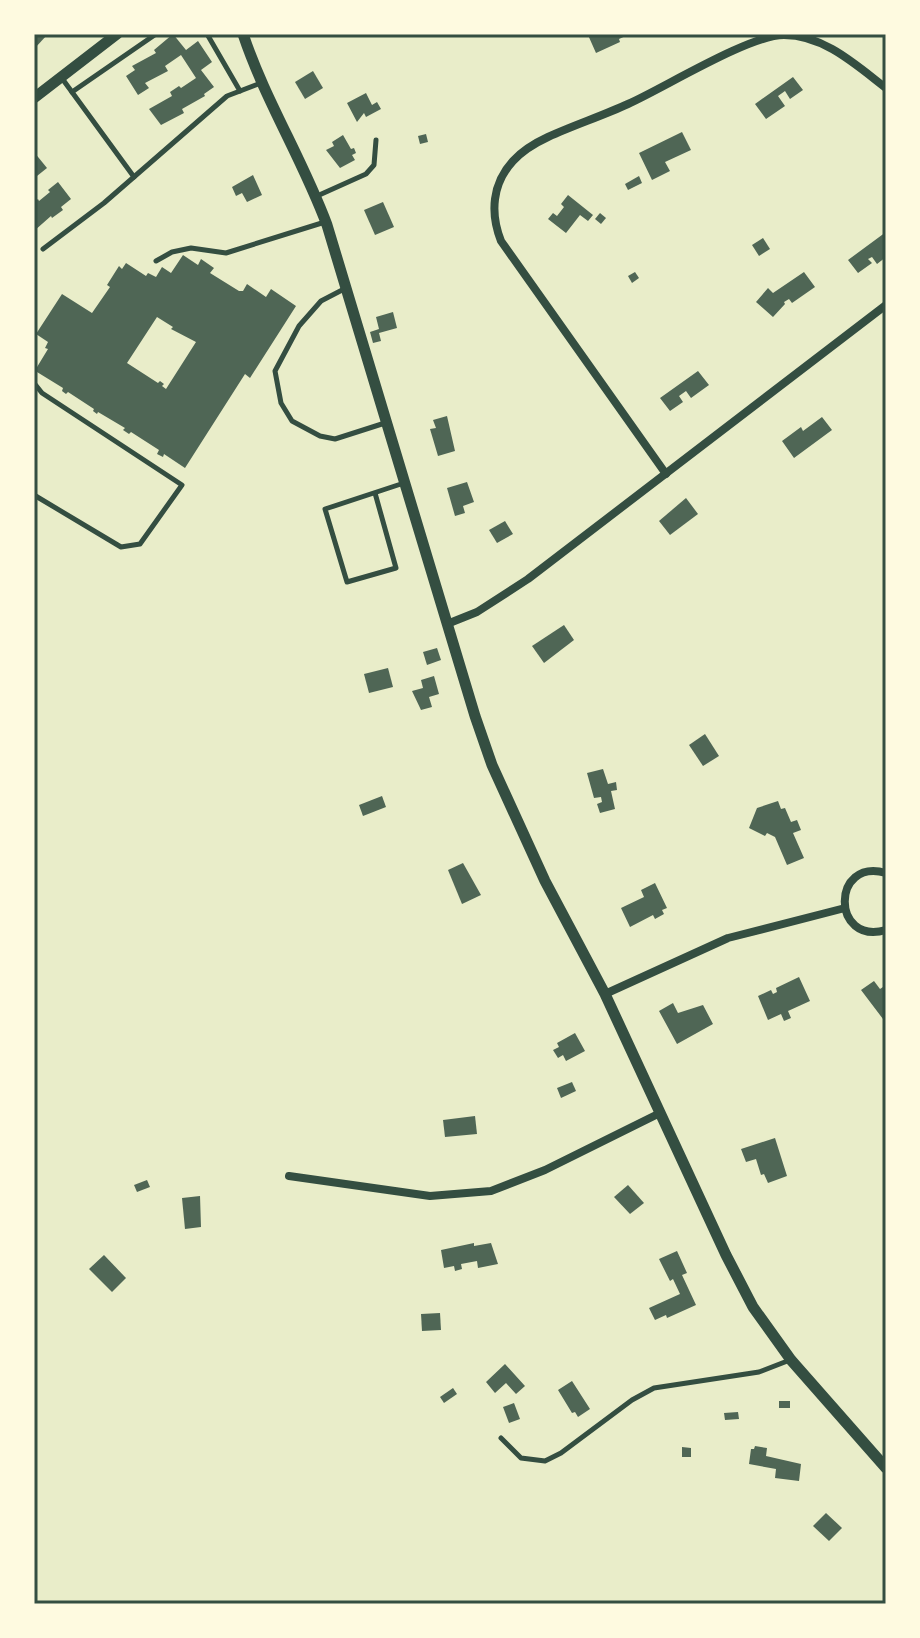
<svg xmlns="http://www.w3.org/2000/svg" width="920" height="1638" font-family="'DM Sans',sans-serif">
<rect width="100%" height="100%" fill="#e9edc9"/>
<g fill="#4f6655" fill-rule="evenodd">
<path d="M34,34H48L34,49Z"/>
<path d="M173,34L186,50L198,41L212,62L201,70L214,87L204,94L205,96L182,109L184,113L161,125L149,109L172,96L170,92L179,86L181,88L196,78L181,55L165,66L168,71L145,83L149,88L138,95L126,76L135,70L132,66L156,53L154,50Z"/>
<path d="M630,34L619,39L620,42L596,53L588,35Z"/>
<path d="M313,71L323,88L305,99L295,82Z"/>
<path d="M793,77L803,90L790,99L785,91L778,96L785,106L766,119L755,104Z"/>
<path d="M366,93L372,105L377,102L381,109L366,117L364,113L357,122L347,103Z"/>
<path d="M682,132L691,150L665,162L670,171L652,180L639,153Z"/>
<path d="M426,134L428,142L420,144L418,136Z"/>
<path d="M343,135L351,149L354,148L356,153L352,155L355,160L340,168L326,150L334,146L332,142Z"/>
<path d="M34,152L47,168L37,176L34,172Z"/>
<path d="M253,175L262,195L247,202L242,193L236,196L232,187Z"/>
<path d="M639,176L642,183L628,190L625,184Z"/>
<path d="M58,182L71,199L61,207L63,210L52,218L51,216L34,231V202L38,199L39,201L50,192L48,190Z"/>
<path d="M568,195L593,215L588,221L580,215L566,233L548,219L553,213L557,216L564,207L561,204Z"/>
<path d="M383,202L394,227L375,235L364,210Z"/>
<path d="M600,213L606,218L601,224L595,219Z"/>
<path d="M886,232V257L877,264L872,257L868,259L872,263L858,273L848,260Z"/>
<path d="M763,238L770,249L759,256L752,245Z"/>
<path d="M183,255L198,265L201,259L214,268L210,273L239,291H243L247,284L266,297L271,289L296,306L250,378L245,374L185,468L164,454L163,457L157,454L159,450L131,432L129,434L123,430L125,428L98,412L97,414L93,411L94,409L68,392L66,394L62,391L63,388L37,372H34L48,349L45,348L48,342L36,334L62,294L92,313L110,287L107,285L119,266L122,269L126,263L146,276L148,273L156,277L162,267L171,273ZM157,317L173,327L171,329L196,342L166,389L162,386L164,384L160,381L158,383L127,363Z"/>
<path d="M635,272L639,278L632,283L628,276Z"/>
<path d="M804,272L815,287L792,303L789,299L784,302L785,304L773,317L756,302L768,288L773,293Z"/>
<path d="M393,312L397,328L379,333L381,341L373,343L370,332L379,329L376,317Z"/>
<path d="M698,371L709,385L691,398L686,391L679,396L683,402L670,411L660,398Z"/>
<path d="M447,416L455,451L438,456L430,429L436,428L433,420Z"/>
<path d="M822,417L832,430L794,458L782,441L801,427L803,431Z"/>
<path d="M467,482L474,502L463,506L465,513L455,516L447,488Z"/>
<path d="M686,498L698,514L670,535L659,521Z"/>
<path d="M505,521L513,534L497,543L489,530Z"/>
<path d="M564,625L574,640L544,663L532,646Z"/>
<path d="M437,648L441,660L427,665L423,652Z"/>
<path d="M388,668L393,687L369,693L364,674Z"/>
<path d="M434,676L439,694L429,697L432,707L421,710L412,691L423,688L421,680Z"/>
<path d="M705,734L719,756L703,766L689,745Z"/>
<path d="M603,769L608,784L616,782L617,790L611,791L615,809L600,813L597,804L602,802L601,797L594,798L587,773Z"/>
<path d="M382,796L386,807L363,816L359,805Z"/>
<path d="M778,801L781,809L785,808L791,822L797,820L801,830L793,833L804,858L787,865L775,837L767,833L765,836L749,828L757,808Z"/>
<path d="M463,863L481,895L462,904L448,870Z"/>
<path d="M655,883L667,908L662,910L664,914L655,919L653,915L630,927L621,908L644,897L641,890Z"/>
<path d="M799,977L810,1001L788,1011L791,1018L784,1021L781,1014L768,1020L758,996L771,990L773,994L777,992L776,988Z"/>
<path d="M874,981L880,989L886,985V1017L883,1019L861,990Z"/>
<path d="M673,1003L678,1013L703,1005L713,1024L677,1044L659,1011Z"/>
<path d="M575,1033L585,1051L566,1061L563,1055L558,1058L553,1050L559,1047L557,1043Z"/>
<path d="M572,1082L576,1091L561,1098L557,1088Z"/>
<path d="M475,1116L477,1134L445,1137L443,1120Z"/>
<path d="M775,1138L787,1176L768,1183L764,1174L761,1175L756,1159L746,1162L741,1149Z"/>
<path d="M147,1180L150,1187L137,1192L134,1185Z"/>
<path d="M628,1185L644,1203L630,1214L614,1197Z"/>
<path d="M200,1196L201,1227L185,1229L182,1198Z"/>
<path d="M474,1243V1246L491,1243L498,1264L478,1268L477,1261L461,1264L462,1269L455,1271L454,1266L444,1268L441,1250Z"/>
<path d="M677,1251L687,1273L682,1275L696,1305L667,1318L666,1315L655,1320L649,1308L680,1294L673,1279L670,1281L659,1259Z"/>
<path d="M104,1255L126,1278L112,1292L89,1269Z"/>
<path d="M440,1313L441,1330L422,1331L421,1314Z"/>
<path d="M505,1364L525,1386L516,1394L506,1383L495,1393L486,1382Z"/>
<path d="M572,1381L590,1409L578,1417L575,1412L572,1413L558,1390Z"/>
<path d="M453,1388L457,1394L444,1403L440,1397Z"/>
<rect x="779" y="1401" width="11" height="7"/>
<path d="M514,1403L520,1419L509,1423L503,1407Z"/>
<path d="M738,1412L739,1419L725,1420L724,1413Z"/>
<path d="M755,1446L767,1448L766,1456L801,1464L799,1481L775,1478L776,1469L749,1464L751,1449H754Z"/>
<path d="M682,1447L691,1448V1457H682Z"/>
<path d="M826,1513L842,1528L829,1541L813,1526Z"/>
</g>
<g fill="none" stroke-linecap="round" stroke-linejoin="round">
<g stroke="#344e41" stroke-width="5">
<path d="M207,34L240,91"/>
<path d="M61,77L134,177"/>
<path d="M72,92L156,34"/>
<path d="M317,196L366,174L374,165L376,140"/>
<path d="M43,249L104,203L227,96L261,83"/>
<path d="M156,261L172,252L191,248L226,253L325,222"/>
<path d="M346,288L321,301L299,326L275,371L281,403L292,421L320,436L335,439L385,423"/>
<path d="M34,383L42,393L182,485L140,544L121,547L34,495"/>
<path d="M375,493L396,568L347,582L325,509L404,483"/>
<path d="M501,1438L521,1458L545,1461L561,1453L632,1400L654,1388L759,1372L790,1360"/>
</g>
<g stroke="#344e41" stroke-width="8">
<path d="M666,474L501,241C490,213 492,184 513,161C523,150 535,143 548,137C574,125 602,116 628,104C664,88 749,35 784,35C824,35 856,65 886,88"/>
<path d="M447,624L477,612L528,579L886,305"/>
<path d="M886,873C831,857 831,946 886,930"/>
<path d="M605,994L728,938L845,908"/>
<path d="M289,1176L430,1196L491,1191L545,1170L660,1113"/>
</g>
<g stroke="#344e41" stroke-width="11">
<path d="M243,34C265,100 303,160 327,225L475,716L492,765L545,881L605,994L726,1255L753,1307L791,1360L886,1468"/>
<path d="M34,98L117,34"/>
</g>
</g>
<rect width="920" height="1638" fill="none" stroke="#fefae0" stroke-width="72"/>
<rect x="36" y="36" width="848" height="1566" fill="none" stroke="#344e41" stroke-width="3"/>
</svg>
